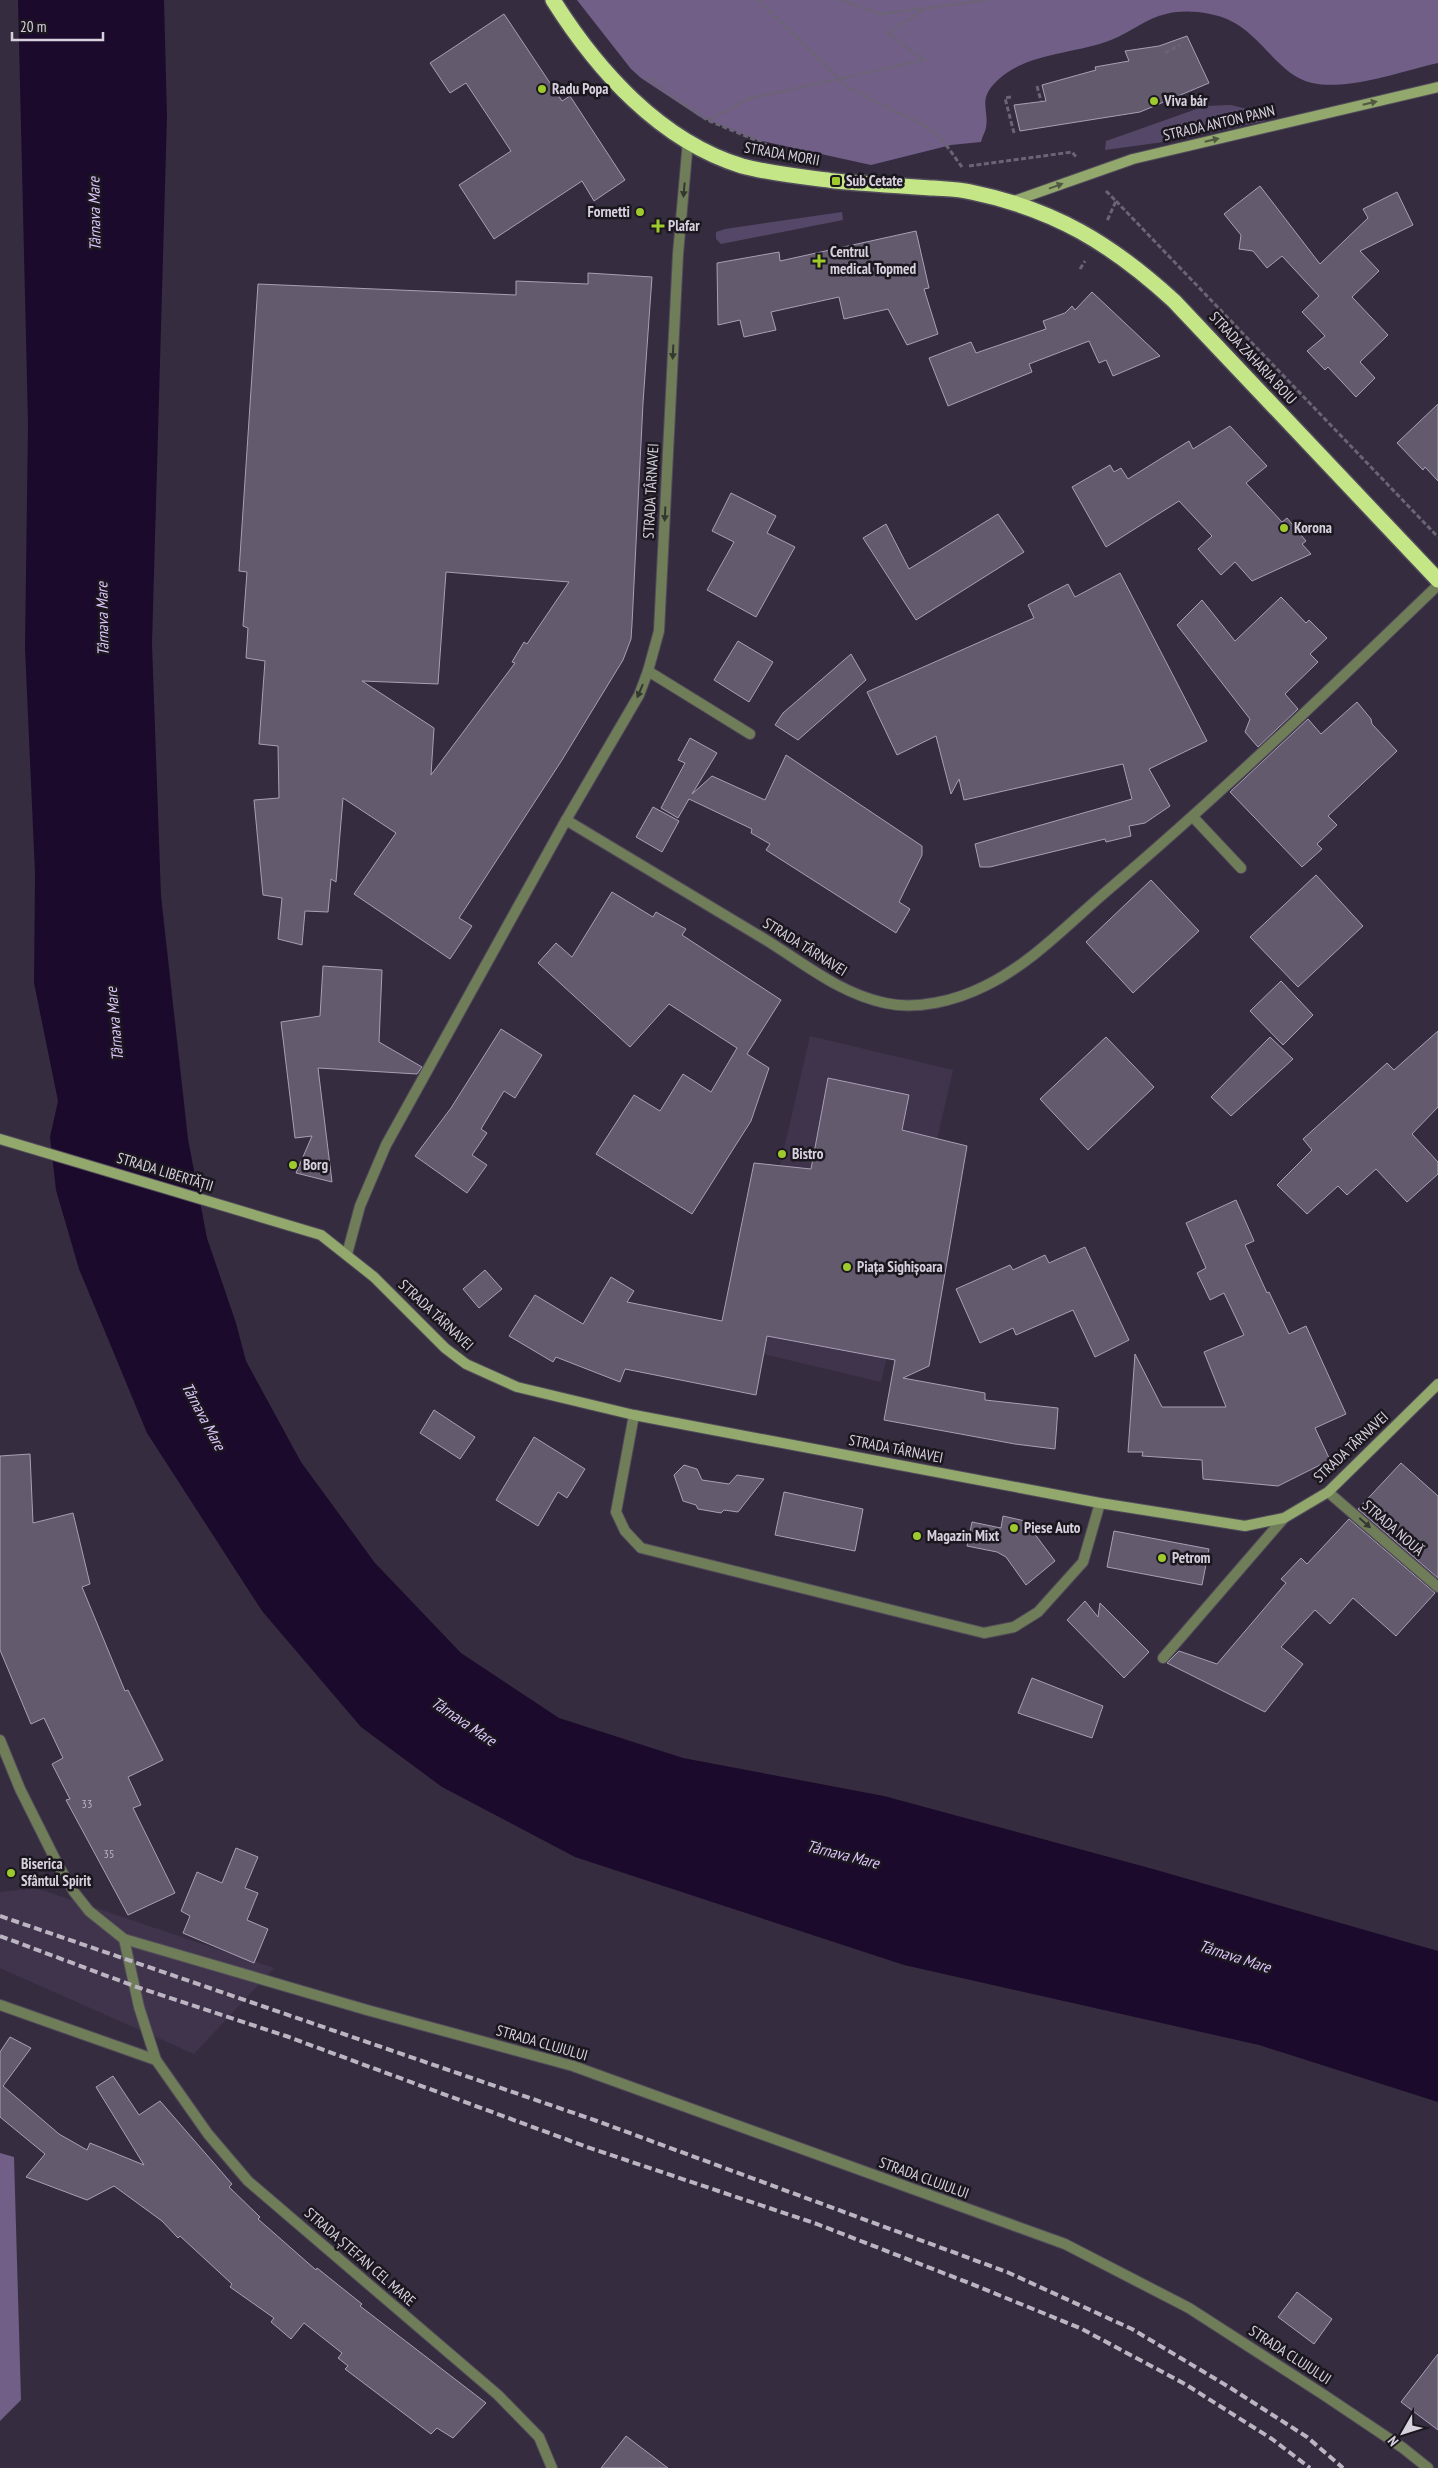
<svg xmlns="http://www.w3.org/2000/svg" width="1438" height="2468" font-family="'PT Sans Narrow',sans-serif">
<rect width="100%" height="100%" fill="#352d3f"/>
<g fill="#3f344c">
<path d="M810,1036L953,1070L881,1382L738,1348Z"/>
<path d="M36,1888L274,1968L194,2054L0,1968V1892Z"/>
</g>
<g fill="#554767">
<path d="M1231,105L1251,110L1265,121L1171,141L1105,150L1106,141L1205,106Z"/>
<path d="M842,212L843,220L721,244L716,239V232L725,229Z"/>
</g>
<g fill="#715f87">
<path d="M577,0H1438V63C1403,71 1347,91 1312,83C1279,76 1262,35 1229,20C1211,12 1185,9 1166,14C1146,18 1130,33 1111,40C1073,55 1022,52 993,85C979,101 989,110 986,128C985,132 982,137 981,142L951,145L871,165L757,140L700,117L641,78L631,69Z"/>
<path d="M0,2153L14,2157L21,2400L0,2421Z"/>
</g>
<path fill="#1c0a2c" d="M18,0H164L167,116L152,644L161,896L188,1139L207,1238L236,1323L246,1361L301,1462L375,1563L461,1653L559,1718L683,1758L884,1796L1153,1869L1438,1951V2102L1259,2045L904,1965L575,1857L442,1787L361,1727L262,1611L147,1433L79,1269L56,1190L50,1137L58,1101L34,983L35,873L25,648L28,423Z"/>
<g fill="#635a6e" stroke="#a99fb6" fill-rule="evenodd">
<path d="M504,14L562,101L570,96L625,180L594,201L582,181L494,239L459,185L511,151L466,83L450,93L430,63Z"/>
<path d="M1187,36L1209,83L1140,112L1020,131L1014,105L1046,101L1042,85L1096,70L1095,67L1129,61L1125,51L1159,46Z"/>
<path d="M1260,186L1320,264L1368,218L1363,209L1397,192L1413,225L1360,251L1379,271L1352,297L1388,335L1360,362L1375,378L1356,397L1328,367L1325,370L1307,351L1325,336L1302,312L1319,296L1282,256L1267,268L1253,251L1239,249L1241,235L1224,214Z"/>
<path d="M916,231L929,288L924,289L938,334L907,345L888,309L844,319L839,297L771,312L776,330L744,337L740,320L718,325L717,263L779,252L780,261Z"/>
<path d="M588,273L652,277L643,403L632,624L631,639L623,660L562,760L459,918L472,926L450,959L354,894L396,833L343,798L336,882L331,879L328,912L305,911L302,945L278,939L282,898L263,895L254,800L279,798L278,746L259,744L265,661L246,658L248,628L243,626L247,572L239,571L258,284L516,295V281L588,284ZM446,572L569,582L527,644L524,642L512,662L515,663L431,775L434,728L362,681L438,684Z"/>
<path d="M1092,292L1160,356L1113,376L1106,360L1099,363L1089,341L1029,364L1032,372L948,406L929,358L971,342L976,353L1046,329L1043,321L1065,313L1072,306L1075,310Z"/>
<path d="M1438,404V481L1425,467L1423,470L1397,443Z"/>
<path d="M1230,426L1267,466L1246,483L1282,522L1287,518L1306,541L1302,544L1311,554L1252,581L1235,562L1221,575L1198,549L1212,536L1179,501L1106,547L1072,487L1110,465L1114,472L1121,468L1128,479L1189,441L1193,449Z"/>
<path d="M731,493L776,516L767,533L795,547L756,617L707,590L734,542L712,531Z"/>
<path d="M998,514L1024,552L916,620L863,538L886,524L909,569Z"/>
<path d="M1120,573L1207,741L1149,769L1170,806L1145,823L1129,826L1131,836L1106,842L1105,839L990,867H980L975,844L1132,799L1123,764L964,800L959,779L951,794L936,736L897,755L867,692L1034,618L1028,605L1068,584L1075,597Z"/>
<path d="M1281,597L1306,623L1309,620L1327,638L1310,654L1318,662L1285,694L1298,709L1258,747L1245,732L1250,719L1177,625L1202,600L1235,641Z"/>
<path d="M738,641L773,662L749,702L714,680Z"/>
<path d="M851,654L866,680L798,740L775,725L783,713Z"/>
<path d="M1357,702L1371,719L1372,724L1397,751L1328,816L1337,825L1317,844L1322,849L1302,867L1230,792L1308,719L1321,734Z"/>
<path d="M690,738L717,753L692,794L712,776L765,800L786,755L922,846V855L899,902L910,909L896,933L766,850L770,844L751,833L752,829L689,799L678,818L661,808L685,763L678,760Z"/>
<path d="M653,807L679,821L662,852L636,837Z"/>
<path d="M1316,875L1363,926L1298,987L1250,937Z"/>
<path d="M1151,880L1199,931L1133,993L1086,942Z"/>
<path d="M612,892L653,917L656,912L686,929L682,935L781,1000L747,1054L769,1068L751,1121L692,1214L596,1154L634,1095L660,1111L683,1074L711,1092L737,1048L669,1004L630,1047L538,963L556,943L572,957Z"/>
<path d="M323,966L382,970L379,1042L422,1067L417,1074L318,1068L332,1182L296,1173L312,1136L295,1138L281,1022L320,1016Z"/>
<path d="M1281,981L1313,1015L1283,1045L1250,1011Z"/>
<path d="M501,1029L542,1055L515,1098L504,1091L481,1129L487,1133L472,1155L487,1165L467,1193L415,1156L451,1108Z"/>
<path d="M1438,1031V1107L1412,1134L1438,1162V1174L1407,1202L1376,1169L1347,1195L1338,1186L1307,1214L1277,1185L1312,1150L1303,1139L1387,1063L1394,1070Z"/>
<path d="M1106,1037L1154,1087L1088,1150L1040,1099Z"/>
<path d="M1270,1037L1293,1059L1231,1116L1211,1097Z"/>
<path d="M828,1078L909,1095L902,1130L967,1146L929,1366L903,1378L985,1393V1400L1058,1408L1055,1449L1015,1444L884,1420L895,1360L767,1336L756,1395L625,1369L620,1382L556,1357L553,1362L509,1336L535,1295L583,1324L611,1277L634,1291L627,1302L722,1321L754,1163L811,1169Z"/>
<path d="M1236,1200L1254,1241L1245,1245L1267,1293L1269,1292L1289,1334L1306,1326L1346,1414L1315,1428L1330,1460L1278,1486L1203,1479L1202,1460L1142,1456L1143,1452H1128L1135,1354L1162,1407H1226L1204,1352L1244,1335L1224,1293L1210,1300L1197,1273L1206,1268L1186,1223Z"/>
<path d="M1085,1247L1129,1340L1095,1357L1073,1310L1016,1335L1013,1328L980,1343L956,1289L1010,1265L1013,1270L1045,1255L1049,1263Z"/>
<path d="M485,1270L502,1289L479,1308L463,1289Z"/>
<path d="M434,1410L475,1437L460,1459L420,1433Z"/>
<path d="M534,1437L585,1469L567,1498L558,1492L538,1526L496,1500Z"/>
<path d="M30,1454L33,1523L73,1513L90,1584L82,1587L125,1691L128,1690L163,1760L128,1777L141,1805L133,1808L175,1893L128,1915L66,1800L70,1799L52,1764L63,1758L44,1718L31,1724L0,1650V1456Z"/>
<path d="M1401,1463L1438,1496V1578L1358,1509Z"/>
<path d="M684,1465L697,1469L702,1480L729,1484L737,1475L764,1479L738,1512L724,1510L721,1513L698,1509L696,1505L683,1501L674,1475Z"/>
<path d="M784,1492L863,1509L855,1551L775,1535Z"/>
<path d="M1003,1516L1025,1521L1055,1561L1026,1585L1006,1557L997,1552L967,1546L972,1522L1001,1528Z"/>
<path d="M1349,1519L1435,1593L1396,1636L1353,1598L1330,1624L1315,1610L1281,1647L1303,1664L1265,1712L1167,1663L1179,1651L1217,1664L1286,1583L1281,1579L1301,1558L1307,1564Z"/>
<path d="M1114,1531L1209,1549L1202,1585L1107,1567Z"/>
<path d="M1085,1601L1098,1617L1100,1603L1149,1652L1124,1678L1067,1620Z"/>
<path d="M1032,1678L1103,1706L1092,1738L1018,1713Z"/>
<path d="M236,1848L258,1857L245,1888L258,1893L247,1920L268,1929L254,1963L183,1933L190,1916L181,1911L197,1872L222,1883Z"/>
<path d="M10,2037L31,2048L3,2086L59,2134L87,2150L90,2143L144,2165L96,2087L113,2076L139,2115L160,2101L232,2184L229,2187L260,2217L258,2219L316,2270L317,2268L362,2304L360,2306L486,2403L453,2438L437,2428L431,2434L345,2369L348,2366L338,2358L342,2353L304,2323L291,2339L271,2322L274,2318L230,2287L232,2284L180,2236L178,2238L162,2221L114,2186L87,2200L26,2177L45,2154L0,2117V2052Z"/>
<path d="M1297,2292L1332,2319L1314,2344L1278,2317Z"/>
<path d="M1438,2354V2430L1401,2402Z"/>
<path d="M626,2436L668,2468H601Z"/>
</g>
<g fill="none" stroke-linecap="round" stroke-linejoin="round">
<defs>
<g id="lane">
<path d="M648,671L750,734"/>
<path d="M1193,817L1241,868"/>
<path d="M634,1415L616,1512L625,1531L641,1548L984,1633L1014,1627L1038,1612L1083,1562L1100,1503"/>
<path d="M1163,1658L1284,1518"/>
</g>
<g id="street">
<path d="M566,820C633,860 699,900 766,940C805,964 839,993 885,1003C917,1010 955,1001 985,986C1032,963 1068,924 1108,890C1222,793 1330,689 1438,585"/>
<path d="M347,1254L360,1206L386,1145L566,820L639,695L648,671L659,631L678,254L688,141"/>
<path d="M1328,1492L1438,1587"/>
<path d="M0,1740L20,1789L58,1865L74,1892L89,1911L124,1939L367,2010L573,2066L1065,2244L1189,2308L1324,2395L1403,2448L1428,2468"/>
<path d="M124,1939L139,2007L156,2060L208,2134L248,2181L498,2395L539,2437L552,2468"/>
<path d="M0,2005L156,2060"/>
</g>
<g id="secondary">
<path d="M1011,202L1133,159L1438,87"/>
<path d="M0,1139L321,1235L374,1277L445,1348L466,1364L517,1387L634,1415L1100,1503L1245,1526L1284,1518L1328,1492L1438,1384"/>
</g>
<path id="highway" d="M553,0C597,70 660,141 742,166C772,174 805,177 835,181C868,184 901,186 933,188C946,189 959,189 971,192C1054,209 1112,244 1174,301L1438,580"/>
</defs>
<use href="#lane" stroke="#524b5b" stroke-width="12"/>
<use href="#street" stroke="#524b5b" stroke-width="12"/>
<use href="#secondary" stroke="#524b5b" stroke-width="12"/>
<use href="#highway" stroke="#524b5b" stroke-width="18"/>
<g stroke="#6b6474" stroke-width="3" stroke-dasharray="5 2.5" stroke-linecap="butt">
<path d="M758,0L849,88L925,126L941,138L962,167"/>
<path d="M841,0L881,14L988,0"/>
<path d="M1165,53L1180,45"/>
<path d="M647,78L707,120L772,147"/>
<path d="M1037,86L1041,101"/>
<path d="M1011,97L1005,98L1014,133"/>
<path d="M708,120L748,99L924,60L888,33L926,8"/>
<path d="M969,166L1072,152L1077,158"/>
<path d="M1106,191L1116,201L1107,221"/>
<path d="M1116,201L1438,537"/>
<path d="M1080,269L1085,261"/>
</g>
<use href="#lane" stroke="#6f7d58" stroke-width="10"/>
<use href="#street" stroke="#6f7d58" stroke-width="10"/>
<use href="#secondary" stroke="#92a86c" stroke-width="10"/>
<use href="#highway" stroke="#c5e687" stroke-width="15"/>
<g stroke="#bbb5c2" stroke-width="4" stroke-dasharray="8 4" stroke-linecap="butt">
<path d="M0,1916L597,2121L1007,2272L1132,2329L1229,2387L1307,2437L1343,2468"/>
<path d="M0,1936L134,1986L286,2036L587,2147L817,2224L969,2283L1080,2328L1185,2384L1272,2439L1310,2468"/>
</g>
</g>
<defs><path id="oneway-solid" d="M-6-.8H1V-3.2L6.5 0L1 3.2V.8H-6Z" transform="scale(1.25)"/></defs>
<g fill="#515842">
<use href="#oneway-solid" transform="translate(1370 103) rotate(-13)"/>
<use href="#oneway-solid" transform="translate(1212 140) rotate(-13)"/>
<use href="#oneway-solid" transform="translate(1056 186) rotate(-20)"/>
</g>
<g fill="#343630">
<use href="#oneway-solid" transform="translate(684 190) rotate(95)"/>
<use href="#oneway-solid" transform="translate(673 352) rotate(93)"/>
<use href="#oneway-solid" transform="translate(665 514) rotate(93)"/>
<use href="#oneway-solid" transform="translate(640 691) rotate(113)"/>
<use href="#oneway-solid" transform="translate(1365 1523) rotate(41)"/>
</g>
<g fill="#9eca2e" stroke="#1b171f" stroke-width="2">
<circle cx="542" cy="89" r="5"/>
<circle cx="1154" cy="101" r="5"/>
<rect x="831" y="176" width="10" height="10" rx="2.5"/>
<circle cx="640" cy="212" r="5"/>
<path d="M655.5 218.5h5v5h5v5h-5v5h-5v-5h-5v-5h5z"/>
<path d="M816.5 253.5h5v5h5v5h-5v5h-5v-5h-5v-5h5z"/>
<circle cx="1284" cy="528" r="5"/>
<circle cx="782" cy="1154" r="5"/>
<circle cx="293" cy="1165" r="5"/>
<circle cx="847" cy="1267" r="5"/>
<circle cx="1014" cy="1528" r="5"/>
<circle cx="917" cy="1536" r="5"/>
<circle cx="1162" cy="1558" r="5"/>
<circle cx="11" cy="1873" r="5"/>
</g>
<g text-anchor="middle" stroke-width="5" stroke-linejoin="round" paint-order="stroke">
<g font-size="12" fill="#b9b3c1">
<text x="87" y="1808">33</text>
<text x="109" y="1858">35</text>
</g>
<g font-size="15" font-weight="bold" fill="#d6d1dd" stroke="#1b171f" text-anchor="start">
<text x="552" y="94">Radu Popa</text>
<text x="1164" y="106">Viva bár</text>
<text x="846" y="186">Sub Cetate</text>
<text x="630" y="217" text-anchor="end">Fornetti</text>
<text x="668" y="231">Plafar</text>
<text x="830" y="257">Centrul<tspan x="830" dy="17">medical Topmed</tspan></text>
<text x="1294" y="533">Korona</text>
<text x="792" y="1159">Bistro</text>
<text x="303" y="1170">Borg</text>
<text x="857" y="1272">Piața Sighișoara</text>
<text x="1024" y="1533">Piese Auto</text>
<text x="927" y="1541">Magazin Mixt</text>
<text x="1172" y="1563">Petrom</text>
<text x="21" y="1869">Biserica<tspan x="21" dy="17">Sfântul Spirit</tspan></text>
</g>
<g font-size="15" fill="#d6d1dd" stroke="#1b171f">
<text transform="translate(1219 123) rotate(-13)" y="5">STRADA ANTON PANN</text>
<text transform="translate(782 154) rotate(10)" y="5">STRADA MORII</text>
<text transform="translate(1253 358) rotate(47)" y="5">STRADA ZAHARIA BOIU</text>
<text transform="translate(651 491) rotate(-87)" y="5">STRADA TÂRNAVEI</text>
<text transform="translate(805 947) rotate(32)" y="5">STRADA TÂRNAVEI</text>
<text transform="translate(165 1172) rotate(17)" y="5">STRADA LIBERTĂȚII</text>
<text transform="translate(436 1315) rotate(43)" y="5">STRADA TÂRNAVEI</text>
<text transform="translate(1351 1447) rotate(-43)" y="5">STRADA TÂRNAVEI</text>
<text transform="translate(896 1449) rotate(11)" y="5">STRADA TÂRNAVEI</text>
<text transform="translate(1393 1528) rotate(41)" y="5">STRADA NOUĂ</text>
<text transform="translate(542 2043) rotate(16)" y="5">STRADA CLUJULUI</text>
<text transform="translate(924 2178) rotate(20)" y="5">STRADA CLUJULUI</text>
<text transform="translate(360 2257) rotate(41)" y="5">STRADA ȘTEFAN CEL MARE</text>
<text transform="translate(1290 2355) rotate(33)" y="5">STRADA CLUJULUI</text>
</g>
<g font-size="16" font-style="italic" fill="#ddc5fb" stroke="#1b171f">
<text transform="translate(94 214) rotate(-91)" y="6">Târnava Mare</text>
<text transform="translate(102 619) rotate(-91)" y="6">Târnava Mare</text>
<text transform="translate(114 1024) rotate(-95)" y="6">Târnava Mare</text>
<text transform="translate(204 1416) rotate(62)" y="6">Târnava Mare</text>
<text transform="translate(464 1721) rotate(34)" y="6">Târnava Mare</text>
<text transform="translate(843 1854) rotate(14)" y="6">Târnava Mare</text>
<text transform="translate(1235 1956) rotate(18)" y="6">Târnava Mare</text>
</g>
</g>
<g transform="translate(1403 2433) rotate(231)" stroke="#1b171f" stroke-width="4" paint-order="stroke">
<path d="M0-4L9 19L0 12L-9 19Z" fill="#d6d1dd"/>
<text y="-8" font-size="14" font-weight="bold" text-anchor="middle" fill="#d6d1dd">N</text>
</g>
<path d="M12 32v8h91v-8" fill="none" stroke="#d6d1dd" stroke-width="2.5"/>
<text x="20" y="32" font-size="15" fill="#d6d1dd" stroke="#1b171f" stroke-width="4" paint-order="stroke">20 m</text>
</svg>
